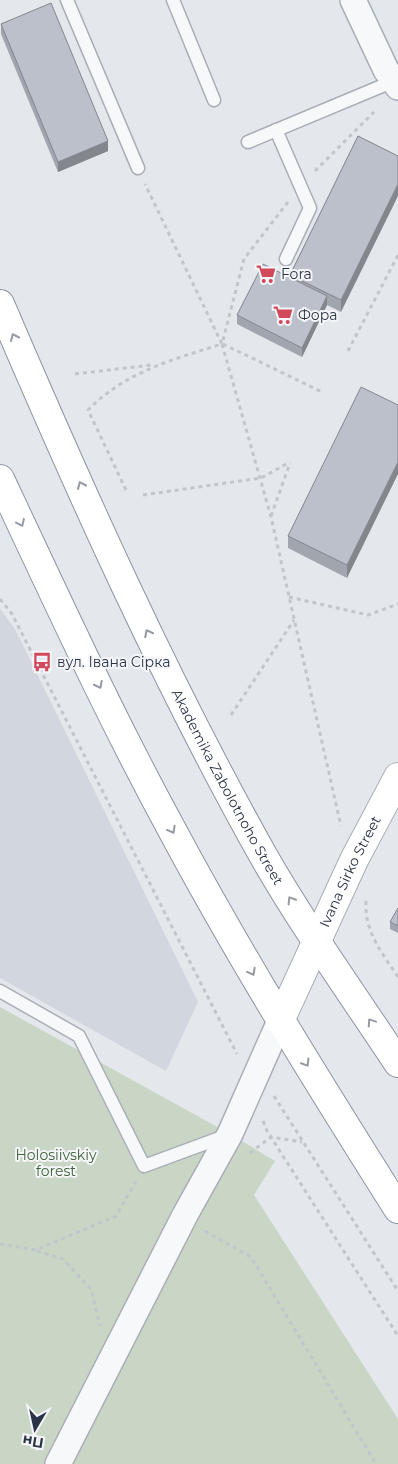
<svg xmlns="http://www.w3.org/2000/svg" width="398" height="1464" font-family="Montserrat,sans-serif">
<rect width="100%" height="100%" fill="#e4e7ec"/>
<path fill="#d2d6de" d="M0,609L15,629L198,1002L166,1071L0,978Z"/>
<path fill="#c9d6c5" d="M0,1007L230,1134L275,1161L254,1195L398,1419V1464H0Z"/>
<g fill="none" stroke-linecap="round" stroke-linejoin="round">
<defs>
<g id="lane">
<path d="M67,0L138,168"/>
<path d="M173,0L214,100"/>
<path d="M276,130L310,208L286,259"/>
<path d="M248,142L394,81"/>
<path d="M0,991L79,1036L144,1166L228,1135"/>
</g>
<g id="street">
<path d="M353,0L386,70L398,87"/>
<path d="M58,1464L185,1215L230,1134L280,1021"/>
</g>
<g id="secondary">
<path id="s1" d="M280,1021L354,860L398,777"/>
</g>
<g id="highway">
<path id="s2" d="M0,304C80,491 164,679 264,857C305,928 353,995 398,1063"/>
<path d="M0,479C55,596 109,714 171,828C241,959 319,1084 398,1209"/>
</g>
</defs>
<use href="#lane" stroke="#a9aeb7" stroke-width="15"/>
<use href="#street" stroke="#a9aeb7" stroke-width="28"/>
<use href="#secondary" stroke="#a9aeb7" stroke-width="30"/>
<use href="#highway" stroke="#8b94a3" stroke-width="30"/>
<g stroke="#c2c5cb" stroke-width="3" stroke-dasharray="4 4" stroke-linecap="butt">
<path d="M315,171L374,112"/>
<path d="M288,202L244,259L222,344L271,517L341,826"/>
<path d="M223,344L322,392"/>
<path d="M348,351L398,255"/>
<path d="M75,374L151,365"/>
<path d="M126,490L88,410C125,372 174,359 222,344L145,184"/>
<path d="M143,495L261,478L290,462"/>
<path d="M271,516L290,463"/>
<path d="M289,597L368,615L398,604"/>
<path d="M0,599L12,614L237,1054"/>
<path d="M231,715L294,620"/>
<path d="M366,901C364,931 382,953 398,977"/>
<path d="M274,1096L398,1291"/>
<path d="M263,1121L267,1131L398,1336"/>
<path d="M250,1153L271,1137L302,1142"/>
<path d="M205,1231L251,1257L376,1464"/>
<path d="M0,1244L36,1250L116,1216L136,1181"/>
<path d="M37,1251L63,1259L91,1289L100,1326"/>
</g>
<use href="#lane" stroke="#f7f8fa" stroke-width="12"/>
<use href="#street" stroke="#f7f8fa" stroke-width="25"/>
<use href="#secondary" stroke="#fff" stroke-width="28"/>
<use href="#highway" stroke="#fff" stroke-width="28"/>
</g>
<g fill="#a1a5ae">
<path d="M1,24L108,151L58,172L1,34Z"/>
<path d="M358,136L341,312L327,305L302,357L237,324V315L290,277V275Z"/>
<path d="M398,405L347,578L288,548V536Z"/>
<path d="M398,908V933L390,929V922Z"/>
</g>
<g fill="#83868d">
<path d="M108,141V151L58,172V162Z"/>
<path d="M398,184V196L341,312V300Z"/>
<path d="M327,296V305L302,357V348Z"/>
<path d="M398,462V474L347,578V565Z"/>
</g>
<g fill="#bbc0ca" stroke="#83868d">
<path d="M51,3L108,141L58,162L1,24Z"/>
<path d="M358,136L398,156V184L341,300L290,275Z"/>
<path d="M263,264L327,296L302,348L237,315Z"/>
<path d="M361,387L398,405V462L347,565L288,536Z"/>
<path d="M398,908V926L390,922Z"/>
</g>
<defs><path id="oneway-chevron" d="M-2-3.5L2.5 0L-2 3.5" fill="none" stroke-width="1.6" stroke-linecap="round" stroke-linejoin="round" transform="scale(1.25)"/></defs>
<g stroke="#959aa2">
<use href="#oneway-chevron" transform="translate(14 337) rotate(-114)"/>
<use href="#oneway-chevron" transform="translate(81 485) rotate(-114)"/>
<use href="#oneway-chevron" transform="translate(21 523) rotate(65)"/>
<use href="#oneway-chevron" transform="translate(148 633) rotate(-117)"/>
<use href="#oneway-chevron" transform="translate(99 685) rotate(63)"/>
<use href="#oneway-chevron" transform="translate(172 830) rotate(61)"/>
<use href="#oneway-chevron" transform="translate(291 900) rotate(-122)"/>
<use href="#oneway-chevron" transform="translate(252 972) rotate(61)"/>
<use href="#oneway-chevron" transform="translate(371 1022) rotate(-124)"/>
<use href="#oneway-chevron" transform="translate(306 1063) rotate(58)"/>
</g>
<defs>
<symbol id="supermarket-bare" viewBox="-9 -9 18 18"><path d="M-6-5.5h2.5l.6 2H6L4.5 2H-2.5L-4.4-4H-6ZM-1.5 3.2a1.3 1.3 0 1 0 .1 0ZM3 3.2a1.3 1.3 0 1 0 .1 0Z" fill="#d1495b" stroke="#f4f6f9" stroke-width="2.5" paint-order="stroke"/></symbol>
<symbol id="bus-bare" viewBox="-9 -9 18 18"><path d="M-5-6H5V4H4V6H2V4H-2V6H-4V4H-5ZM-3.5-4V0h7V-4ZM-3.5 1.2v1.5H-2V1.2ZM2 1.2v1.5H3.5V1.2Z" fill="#d1495b" stroke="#f4f6f9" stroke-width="2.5" paint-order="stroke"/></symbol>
</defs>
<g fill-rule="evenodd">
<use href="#supermarket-bare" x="252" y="260" width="28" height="28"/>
<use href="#supermarket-bare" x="269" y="301" width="28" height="28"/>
<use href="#bus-bare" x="28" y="648" width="28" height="28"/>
</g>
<g text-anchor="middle" stroke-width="4" stroke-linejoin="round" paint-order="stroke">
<g font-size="14" fill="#2b3445" stroke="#f4f6f9" text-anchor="start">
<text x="281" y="279">Fora</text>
<text x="298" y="320">Фора</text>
<text x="57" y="667">вул. Івана Сірка</text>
</g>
<g font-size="14" fill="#2b3445" stroke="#f4f6f9">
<text dy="5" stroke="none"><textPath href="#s2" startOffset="534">Akademika Zabolotnoho Street</textPath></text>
<text dy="5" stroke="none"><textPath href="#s1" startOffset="165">Ivana Sirko Street</textPath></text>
</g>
<g font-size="14" fill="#3f6138" stroke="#f4f6f9">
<text x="56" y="1160">Holosiivskiy<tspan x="56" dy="16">forest</tspan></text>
</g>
</g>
<g transform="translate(35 1429) rotate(189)" stroke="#f4f6f9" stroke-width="4" paint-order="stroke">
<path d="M0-4L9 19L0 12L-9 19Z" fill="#2b3445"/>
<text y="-8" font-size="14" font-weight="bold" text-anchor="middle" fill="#2b3445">Пн</text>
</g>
</svg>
